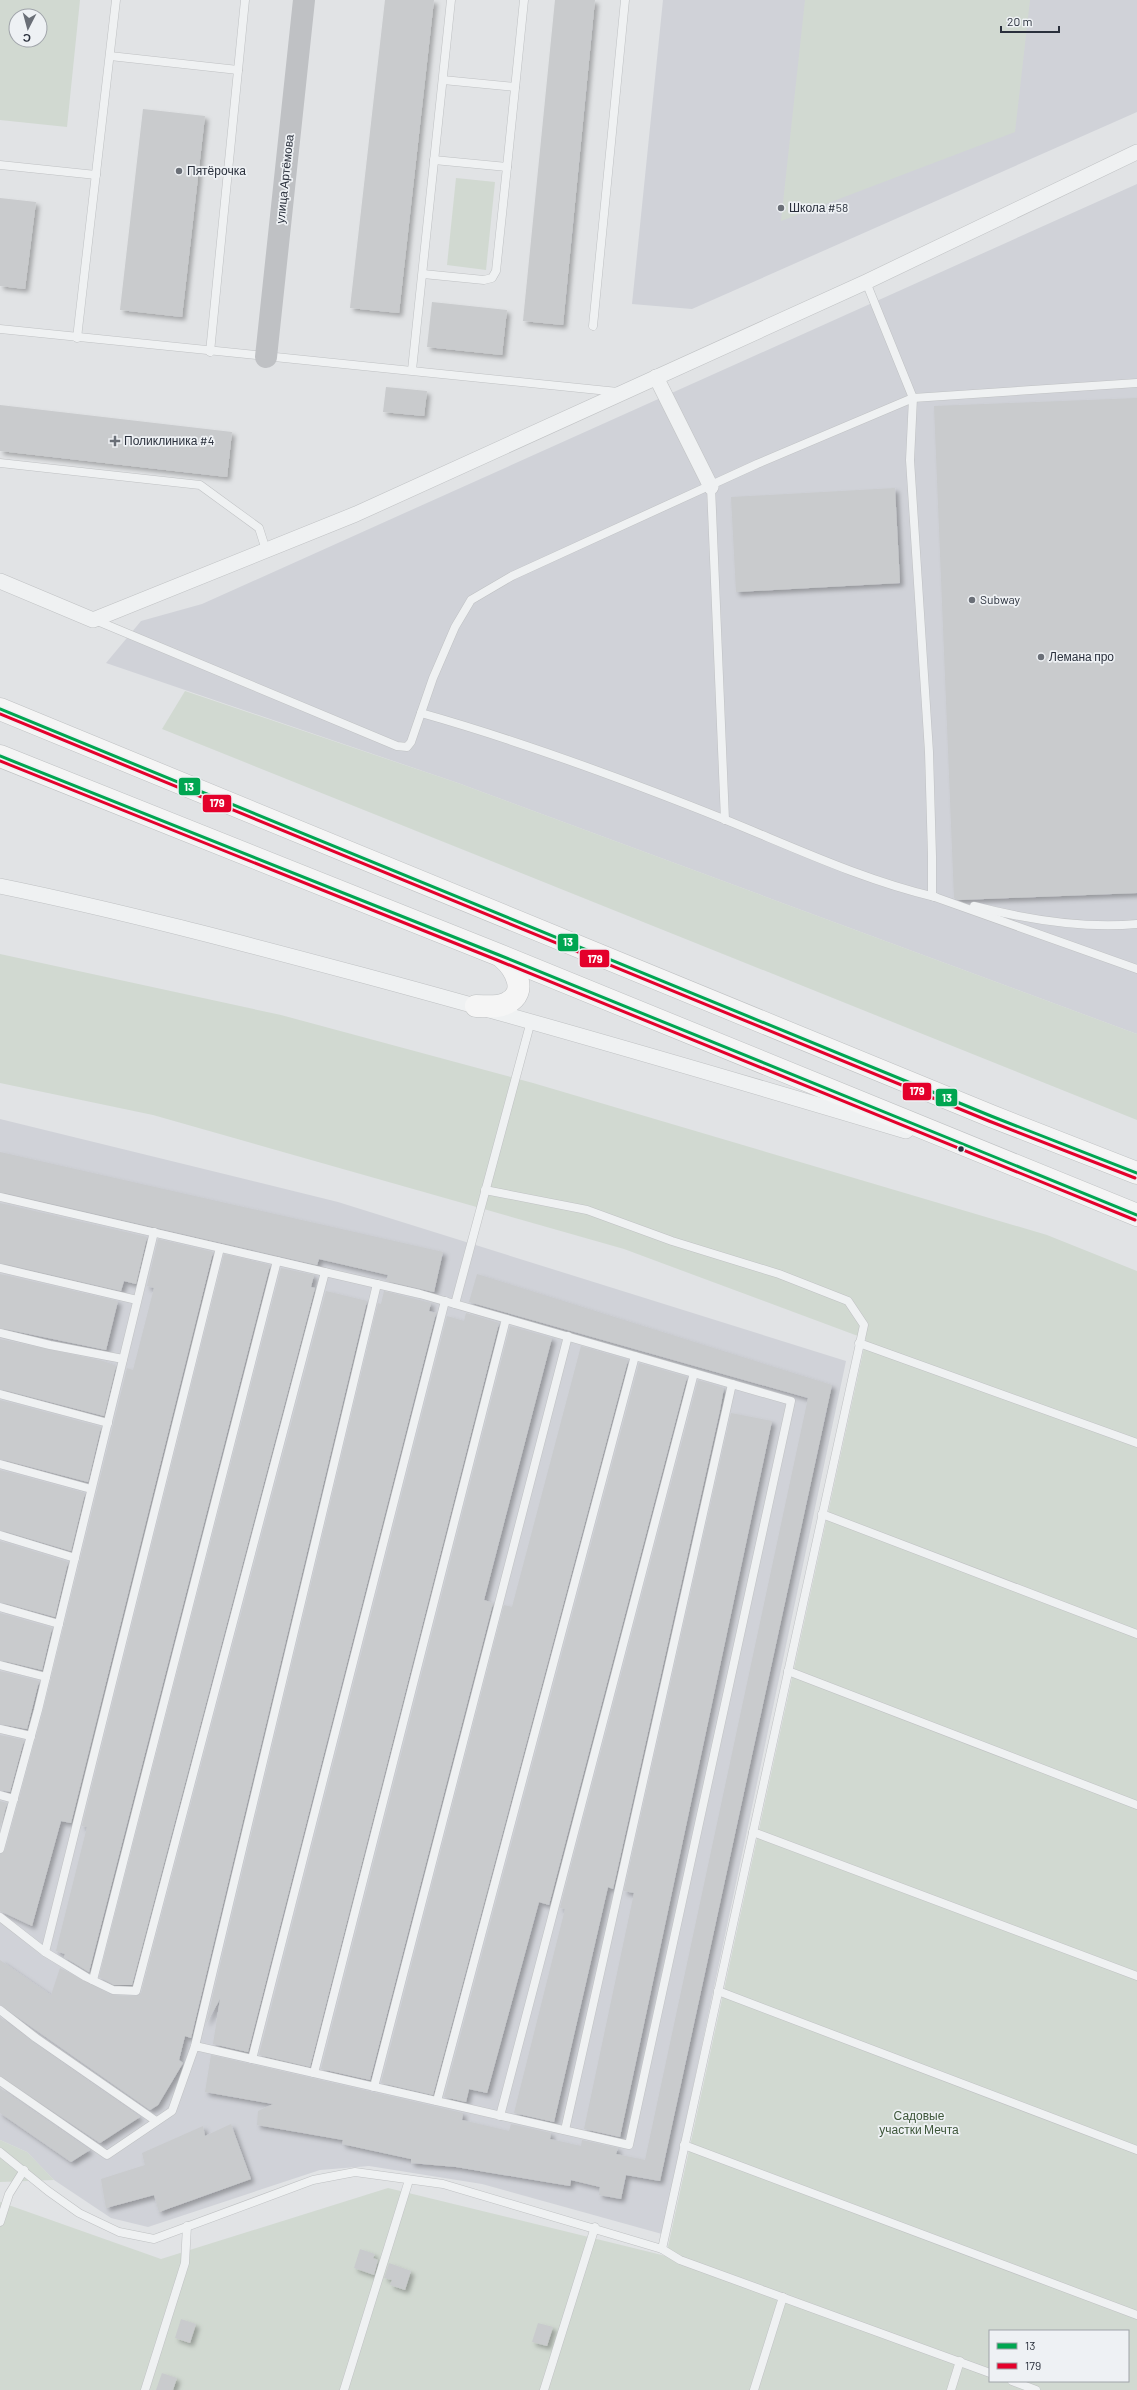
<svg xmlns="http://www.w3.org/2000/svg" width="1137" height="2390" font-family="Barlow,sans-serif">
<defs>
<filter id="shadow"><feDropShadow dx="3.5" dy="3.5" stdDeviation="2" flood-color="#0004"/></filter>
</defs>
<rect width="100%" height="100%" fill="#e1e3e5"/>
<g fill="#d0d2d8">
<path d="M663,0H1137V112L692,309L632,304Z"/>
<path d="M1137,184V1034L458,783L106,663L141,621L202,604Z"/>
<path d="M0,1119L338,1202L846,1361L662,2234L482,2184L369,2166L320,2170L148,2227L111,2218L54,2180L27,2152L0,2140Z"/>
</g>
<g fill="#d1d9d1" fill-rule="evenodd">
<path d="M0,0H80L67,127L0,120ZM16,16H40V40H16Z"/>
<path d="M805,0H1030L1015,132L781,221Z"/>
<path d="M456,178L495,182L486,270L447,265Z"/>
<path d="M185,691L458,783L1137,1034V1120L162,729Z"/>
<path d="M0,954L281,1015L533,1083L1047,1235L1137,1271V2390H0V2202L161,2259L388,2188L666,2256L866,1339L624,1249L153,1115L0,1083ZM990,2331H1128V2381H990Z"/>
<path d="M0,2140L27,2152L54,2180L0,2182Z"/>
</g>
<g fill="#c9cbcd" filter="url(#shadow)">
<path d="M385,0H434L399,313L350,308Z"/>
<path d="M555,0H595L563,325L523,321Z"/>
<path d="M143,109L205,116L182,317L120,310Z"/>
<path d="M0,198L36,202L25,289L0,286Z"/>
<path d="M432,302L507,310L502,355L427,347Z"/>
<path d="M386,387L427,391L424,416L383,412Z"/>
<path d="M1137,398V893L959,900L954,898L934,406Z"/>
<path d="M0,405L232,432L227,477L0,451Z"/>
<path d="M895,488L900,583L736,592L731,497Z"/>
<path d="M0,1152L443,1252L434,1292L386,1281L388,1275L319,1259L317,1265L0,1192Z"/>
<path d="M0,1203L147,1237L136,1284L124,1281L121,1291L0,1263Z"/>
<path d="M158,1239L213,1252L71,1823L61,1821L32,1926L0,1911V1854L5,1850L43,1711L127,1368L133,1370L154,1288L147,1286Z"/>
<path d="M224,1254L270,1265L89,1972L64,1957L65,1954L56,1951L87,1827L82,1826Z"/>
<path d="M281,1268L314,1275L311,1287L315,1288L132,1985H114L99,1977Z"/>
<path d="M0,1274L118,1301L106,1350L0,1328Z"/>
<path d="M477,1274L832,1385L660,2181L626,2175L621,2199L599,2195L600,2187L571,2180L570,2186L456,2167L411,2163V2159L342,2144L343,2140L257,2125L258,2111L273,2104L205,2092L211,2055L463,2113L462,2120L509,2131L511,2124L551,2133L550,2139L581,2146L582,2140L618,2148L616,2154L645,2160L808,1398L469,1302Z"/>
<path d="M326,1291L367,1301L191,2038L185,2036L179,2060L183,2063L158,2105L150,2110L0,2005V1960L51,1995L60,1968L111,1995L136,1996L141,1993Z"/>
<path d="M384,1291L431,1303L429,1311L436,1313L248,2052L213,2044L220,1999L206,2024L378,1303L381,1304Z"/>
<path d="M466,1313L499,1323L310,2067L259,2055L447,1316L464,1321Z"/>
<path d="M510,1326L552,1338L484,1600L493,1603L370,2080L321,2069Z"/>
<path d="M0,1339L103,1361L116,1366L104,1416L0,1389Z"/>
<path d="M581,1346L628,1360L433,2095L381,2083L504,1605L512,1607Z"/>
<path d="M639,1363L687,1377L549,1905L539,1902L487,2093L469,2089L466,2102L444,2097Z"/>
<path d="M698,1380L724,1388L720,1410L613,1889L608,1887L554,2122L514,2113L565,1909L560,1908Z"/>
<path d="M0,1400L101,1427L88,1482L0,1459Z"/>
<path d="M731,1413L772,1421L620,2137L584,2129L634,1893L624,1891Z"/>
<path d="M0,1470L85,1493L71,1551L0,1530Z"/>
<path d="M0,1541L68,1562L55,1617L0,1602Z"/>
<path d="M0,1613L52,1628L42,1670L0,1660Z"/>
<path d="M0,1671L39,1681L27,1729L0,1724Z"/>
<path d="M0,1735L24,1740L10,1792L0,1790Z"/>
<path d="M0,1801L7,1803L0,1828Z"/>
<path d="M0,2017L33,2042L140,2117L100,2143L0,2076Z"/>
<path d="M0,2088L90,2150L71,2162L0,2113Z"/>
<path d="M231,2124L251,2179L159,2212L154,2195L106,2208L101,2179L145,2165L142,2153L203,2126L205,2136Z"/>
<path d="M360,2249L375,2254L373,2258L378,2260L374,2275L354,2268Z"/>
<path d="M389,2263L411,2271L405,2290L390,2285L392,2280L384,2278Z"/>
<path d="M181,2319L196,2324L190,2343L175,2338Z"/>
<path d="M538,2323L553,2327L547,2346L532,2342Z"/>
<path d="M162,2373L177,2378L173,2390H156Z"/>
</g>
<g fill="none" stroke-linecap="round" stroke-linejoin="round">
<defs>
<g id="lane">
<path d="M110,56L238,70"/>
<path d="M443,80L515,87"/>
<path d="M434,160L507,167L524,0"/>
<path d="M0,165L96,175"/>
<path d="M423,274L484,280L492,278L496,271L507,167"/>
<path d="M866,282L913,398L910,460L929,752L932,856V896L1137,969"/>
<path d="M593,326L625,0"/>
<path d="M0,329L618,392"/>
<path d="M77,338L116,0"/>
<path d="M210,352L245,0"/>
<path d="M412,370L451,0"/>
<path d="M0,463L200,485L259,528L266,550"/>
<path d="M711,487L725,820"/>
<path d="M95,620L397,746L407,747L411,742L433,678L455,627L471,600L512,576L757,464L913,398L1137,383"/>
<path d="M421,713C524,742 626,780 726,820C795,848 863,880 935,897"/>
<path d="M974,906C1025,919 1085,929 1137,924"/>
<path d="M0,1197L420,1294L791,1401L629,2145L195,2046L172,2111L107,2155L0,2081"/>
<path d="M0,1268L137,1300"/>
<path d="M455,1304L531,1021"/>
<path d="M0,1333L50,1345L123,1359"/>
<path d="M859,1343L1137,1443"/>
<path d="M0,1394L108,1423"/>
<path d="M0,1464L91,1489"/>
<path d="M822,1514L1137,1634"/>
<path d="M0,1535L75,1558"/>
<path d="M0,1607L59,1624"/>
<path d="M0,1665L46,1677"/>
<path d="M788,1671L1137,1805"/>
<path d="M0,1729L31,1736"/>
<path d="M0,1795L14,1799"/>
<path d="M753,1832L1137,1976"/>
<path d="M0,1849L38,1710L154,1232"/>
<path d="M0,1917L45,1952L220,1248"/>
<path d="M45,1952L86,1977L113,1990L136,1991L325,1272"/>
<path d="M93,1980L277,1261"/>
<path d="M718,1991L1137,2150"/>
<path d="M0,2010L36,2038L156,2121"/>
<path d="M195,2046L377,1284"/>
<path d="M252,2059L445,1301"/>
<path d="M314,2073L506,1319"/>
<path d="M374,2087L568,1336"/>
<path d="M437,2101L635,1356"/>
<path d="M500,2116L694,1373"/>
<path d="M565,2130L732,1384"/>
<path d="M684,2145L1137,2315"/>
<path d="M0,2152L48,2191L79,2213L119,2232L154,2239L313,2180L355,2172L443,2184L662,2249L864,1325L848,1301L779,1274L672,1241L587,1210L485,1190"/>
<path d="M0,2222L9,2194L24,2170"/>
<path d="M662,2249L680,2260L990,2373"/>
<path d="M1012,2381L1036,2390"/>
<path d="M145,2390L185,2263L187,2226"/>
<path d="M344,2390L409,2180"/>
<path d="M544,2390L595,2227"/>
<path d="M754,2390L783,2297"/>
<path d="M951,2390L960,2361"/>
</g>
<g id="street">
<path d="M656,377L711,487"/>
<path d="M0,581L93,620L356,514L866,282L1137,152"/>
<path d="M0,886C122,911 242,943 362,975C544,1024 725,1077 906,1131"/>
</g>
<g id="primary">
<path d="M0,709L991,1116L1137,1173"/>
<path d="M0,756L499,955L1137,1215"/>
<path d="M476,1006C486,1006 498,1008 507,1003C529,992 515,968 502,957"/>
</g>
</defs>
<use href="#lane" stroke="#bfc1c3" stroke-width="9"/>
<use href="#street" stroke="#bfc1c3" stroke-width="16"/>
<use href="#primary" stroke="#bec0c2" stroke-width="23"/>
<use href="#lane" stroke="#eff1f2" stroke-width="8"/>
<use href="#street" stroke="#eff1f2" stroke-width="15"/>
<path stroke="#bfc1c4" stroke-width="22" d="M266,357L304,0"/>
<use href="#primary" stroke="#f5f5f5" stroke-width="22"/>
<defs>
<g id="bus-1">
<path d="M0,709L991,1116L1137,1173"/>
<path d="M0,756L499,955L1137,1215"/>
</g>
<g id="bus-2">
<path d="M0,714L989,1121L1135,1178"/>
<path d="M0,761L497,960L1135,1220"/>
</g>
</defs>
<use href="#bus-1" stroke="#eef1f4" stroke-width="6"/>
<use href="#bus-2" stroke="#eef1f4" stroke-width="6"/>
<use href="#bus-1" stroke="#00a651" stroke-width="3"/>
<use href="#bus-2" stroke="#e4002b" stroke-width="3"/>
</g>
<g fill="#6a6f77" stroke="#eef1f4" stroke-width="1.5">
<circle cx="179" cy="171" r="4"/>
<circle cx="781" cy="208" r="4"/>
<path d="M113 435h4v4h4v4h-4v4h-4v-4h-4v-4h4z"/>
<circle cx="972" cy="600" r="4"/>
<circle cx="1041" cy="657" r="4"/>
</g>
<circle fill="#2a303c" stroke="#eef1f4" stroke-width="1.5" cx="961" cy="1149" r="3.5"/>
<g text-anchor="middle" stroke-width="3.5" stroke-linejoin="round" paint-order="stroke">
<g font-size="12" fill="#2a303c" stroke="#eef1f4" text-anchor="start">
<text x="187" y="175">Пятёрочка</text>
<text x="789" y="212">Школа #58</text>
<text x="124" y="445">Поликлиника #4</text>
<text x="980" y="604">Subway</text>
<text x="1049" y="661">Лемана про</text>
</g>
<g font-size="12" fill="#2a303c" stroke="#eef1f4">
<text transform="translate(285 179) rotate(-84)" y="4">улица Артёмова</text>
</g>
<g font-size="12" fill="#3d5639" stroke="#eef1f4">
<text x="919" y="2120">Садовые<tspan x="919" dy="14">участки Мечта</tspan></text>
</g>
</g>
<g stroke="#eef1f4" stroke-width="1.5">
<rect x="178" y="777" width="23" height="19" rx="4" fill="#00a651"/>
<rect x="202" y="794" width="30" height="19" rx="4" fill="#e4002b"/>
<rect x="557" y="933" width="22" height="19" rx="4" fill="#00a651"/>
<rect x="579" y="949" width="31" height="19" rx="4" fill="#e4002b"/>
<rect x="902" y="1082" width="30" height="19" rx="4" fill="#e4002b"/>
<rect x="935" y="1088" width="23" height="19" rx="4" fill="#00a651"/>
</g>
<g font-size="11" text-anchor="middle" font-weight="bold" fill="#fff">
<text x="189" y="791">13</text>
<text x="217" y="807">179</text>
<text x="568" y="946">13</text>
<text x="595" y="963">179</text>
<text x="917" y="1095">179</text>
<text x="947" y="1102">13</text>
</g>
<rect x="989" y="2330" width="140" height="52" fill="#eef1f4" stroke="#a0a4aa"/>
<rect x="997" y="2343" width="20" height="6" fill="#00a651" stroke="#a0a4aa"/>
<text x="1025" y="2350" font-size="12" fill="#2a303c">13</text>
<rect x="997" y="2363" width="20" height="6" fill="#e4002b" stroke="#a0a4aa"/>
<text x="1025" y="2370" font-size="12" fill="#2a303c">179</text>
<g transform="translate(28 28) rotate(186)"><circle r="19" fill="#eef1f4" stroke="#a0a4aa"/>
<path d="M0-3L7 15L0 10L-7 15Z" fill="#6a6f77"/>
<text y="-6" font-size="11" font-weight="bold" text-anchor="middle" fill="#2a303c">С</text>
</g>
<path d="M1001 26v6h58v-6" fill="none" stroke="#2a303c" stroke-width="2"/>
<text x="1007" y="26" font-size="12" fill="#2a303c" stroke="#eef1f4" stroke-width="3" paint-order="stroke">20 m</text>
</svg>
